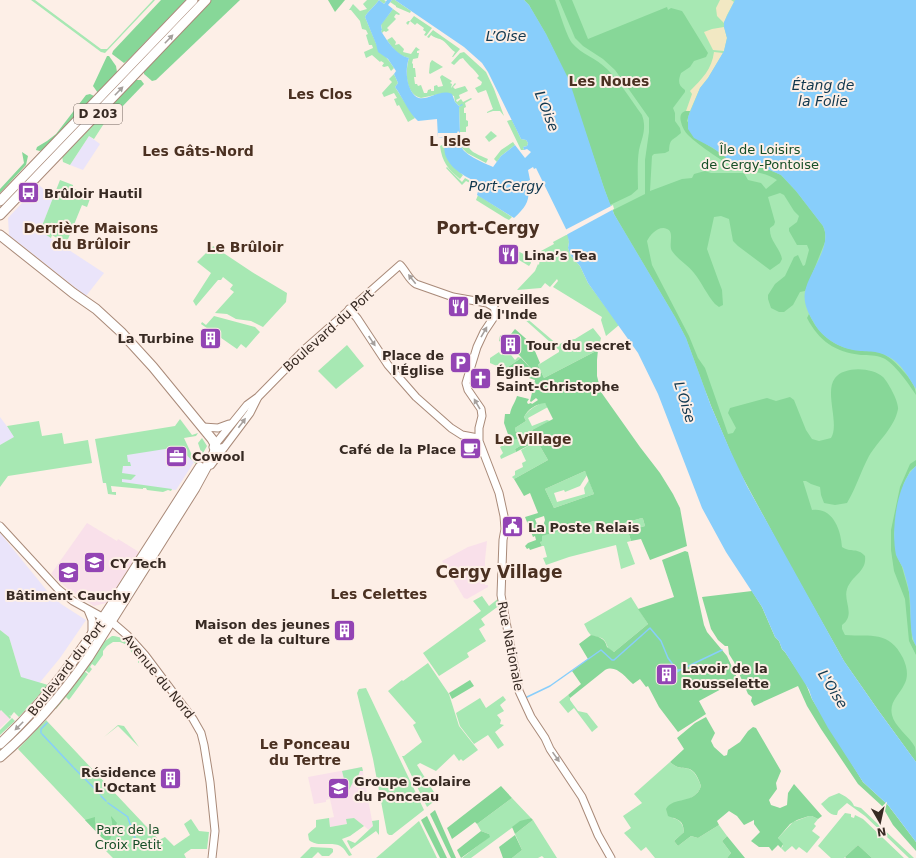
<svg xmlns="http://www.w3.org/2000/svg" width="916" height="858" font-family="'DejaVu Sans',sans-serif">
<rect width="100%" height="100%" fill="#fdefe7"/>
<g fill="#eae4fa">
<path d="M89,136L100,144L83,170L70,165Z"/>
<path d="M39,185L53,198L40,231L104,273L86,296L9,235L8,218Z"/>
<path d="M0,417L15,437L0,445Z"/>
<path d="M178,446L194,462L176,490L103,483L99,458Z"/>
<path d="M0,533L48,592L61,604L86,620L60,658L32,692L23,684L9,637L0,630Z"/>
</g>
<g fill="#f9e0ea">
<path d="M87,523L117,541L118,539L139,552L106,603L94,606L68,589L51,574Z"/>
<path d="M487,541L485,560V585H488V587L467,599L464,598L442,561L468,547Z"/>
<path d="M0,709L10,719L0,728Z"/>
<path d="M362,767L373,826L369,830L354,818L347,824L330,827L329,818L334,817L330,799L326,800V802L314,804L308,777Z"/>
</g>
<g fill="#a7e8b3">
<path d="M31,0H35L101,49H107L153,0H155L105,53L101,52Z"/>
<path d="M367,0H384L386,1L384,4L379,0C375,6 367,12 365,17L378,48L390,62L394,68L391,71L388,66L384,67L382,66L384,63L381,61L380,62L372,55L366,58L364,52L373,48L372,45H369L366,35L368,34L366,30L362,29L360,21L351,10H349L353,4L360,11L367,9L363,4Z"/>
<path d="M392,0H395L411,11L410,13L396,7V6L390,2Z"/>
<path d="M524,0H916V762L844,661L614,214L529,5Z"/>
<path d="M393,9L400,14L399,15L396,14L394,17L396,19L387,28L389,30L386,32L384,31L382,33L381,31L382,30L381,24Z"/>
<path d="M414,16L432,28L426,36L424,35L426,32L423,30L424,28L417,23L415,25L410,21L408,25L406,23L408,21H410Z"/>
<path d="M433,30L460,49L453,57H452L455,52C449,48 447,42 440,39C437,38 435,38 431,35L429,38L427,37Z"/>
<path d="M392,37L396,42L395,45L399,44L404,49L403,52L411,54L416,47L420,50L417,51V53H419L418,58L413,59L412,63L413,64V68H415L416,77H414L415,84H417L418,86L421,85L424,93H427L428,90L431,89V91H434V86L437,85L438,87L443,86L440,77L442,75L452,81L450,83L452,84L451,88L455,83L456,84L453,87L455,89L465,86L468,91L459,95L460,98L456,100L457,102L461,99L463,102L471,98L472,99L465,103L466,107L464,108V113H466V120L468,121V126L466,127V132H460L459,107L462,105L459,106L455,102L454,96L444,93L421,98C405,94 405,71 409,58C398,56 393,49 387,40Z"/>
<path d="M464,52L486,72L494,89L504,116L500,111H493L487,113V112L493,109C490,102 489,97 486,90L478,93L475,88L481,85L482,82L477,78L479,76C474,69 467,64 463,58L460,59L454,65L451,63L460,53Z"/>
<path d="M432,60L443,67L430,74L429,73L430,63Z"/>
<path d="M394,74L398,83L395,87L415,118L408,122L399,105L397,106L394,99L397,98L394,93L384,97L382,93L392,82L389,79Z"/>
<path d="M112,104L115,107L114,108L112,106L110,109L112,111L94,139L89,136L70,165L63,162L62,156Z"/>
<path d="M510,120H512L521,139L526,140L528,143L527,146L523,147L524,150H521L507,121Z"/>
<path d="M491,131L497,136L489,142L485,137Z"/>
<path d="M460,137H466C467,152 475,153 488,159L486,163L467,153L462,148Z"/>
<path d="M513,142L515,145L501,156L497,162L494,159L501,150Z"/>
<path d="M444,144C446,160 451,164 463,175L460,179C448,169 442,162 440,146Z"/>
<path d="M447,167L462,182L465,178L477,185L476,186L466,181L462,185L446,168Z"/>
<path d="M60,180L73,185V188L91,196L87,207L82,205L66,244L52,235L51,238L40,231Z"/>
<path d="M478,195L512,217L509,220L505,218L476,200Z"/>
<path d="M568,234L569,242L568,248L571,256L580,266L588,283L619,325L606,336L601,320L602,317L553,287L558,281L557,279L550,287L545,283L541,288L517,290L535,271L538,264L539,265L541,251L554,244L553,242Z"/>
<path d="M213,246L252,272L287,293L286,302L263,327L251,321L236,319L227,314L215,313L234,292L230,289L233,285L223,277L221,280H218L196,306L193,301L211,273L197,262Z"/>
<path d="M516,250L529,257L531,263L529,266L514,257Z"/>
<path d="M214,316L255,327L260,332L246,348L241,344L237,349L201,324L202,322L206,325Z"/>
<path d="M524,316L558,345L567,340L575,339L593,328L601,338L598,350L544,378L538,365L559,352V350L523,318Z"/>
<path d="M347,345L364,366L336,389L318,371Z"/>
<path d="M506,346L511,348L508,351L515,360L518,357L521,358L508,367L506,370L490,363V358L499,352L500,354L502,355Z"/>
<path d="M541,403H545L548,407L528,418L532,426L547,420L550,421L532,430L536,438L530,439L515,431V428L526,421L524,417C528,410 534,407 541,403Z"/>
<path d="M180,419L192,435L198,433L196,436L184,438L191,453L199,459L196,464L178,447L127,455L128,462H130L131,466H123L122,473L136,475L131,480L122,479V482L172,489L171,491L168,490L163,492L147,490L146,488H143V489L111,486L112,492H116V495L108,494L106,483H103L95,439L175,426Z"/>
<path d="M39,421L42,436L62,433L64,444L88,440L92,463L8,476L0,487V445L14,437L7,426Z"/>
<path d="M202,438L207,446L202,455L198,443Z"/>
<path d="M513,439H517L520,441V446L515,449L516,452L501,459L500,456L503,453L500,447Z"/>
<path d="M537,441L548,460L514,479L512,477L515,475V471L523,467L522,463L526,461L521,450Z"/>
<path d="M585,471L587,475L580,486L565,492L564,490L554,493L557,502L585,494L584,488L589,480L594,494L554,508L545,489Z"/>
<path d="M642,518L643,519L645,526L628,531L631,541L627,542L635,564L621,569L616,545L569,557L546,565L543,558L547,557L544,546H542L540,542L541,536L594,521L597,522L601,529H603Z"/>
<path d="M482,596L489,606L499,598L500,605L481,619L485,625L479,629L486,641L467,653L469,657L439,676L423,653L481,611L473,601Z"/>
<path d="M631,597L648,624L614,652C606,649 608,645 604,640C601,636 595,638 591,635C588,633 586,627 584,624Z"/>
<path d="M0,630L9,637L21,677L48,685L19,717L14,712L11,716L9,715L11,717L10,719L1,710L0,711Z"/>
<path d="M99,630L101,631L64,685L29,724L0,753V748Z"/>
<path d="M112,636C124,635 133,650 140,658L141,661L138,663V660L125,644L120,642H113L107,646L103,651V655L95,666L92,664L90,667L92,669L89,673L85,670L105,641Z"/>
<path d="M428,663L449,694L459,726L478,750L463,761L461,759L459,761L454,754L436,771L420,763L417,765L437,797V799L427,807L402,756H404L422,742L413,725L416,723L388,691L402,680L403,681Z"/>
<path d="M84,671L88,674L69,700L66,697L56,709H55Z"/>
<path d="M366,688L424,810L392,835H389L387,833L373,759L357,693L359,689Z"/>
<path d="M568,695L570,698V700L578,711L587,713L598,727L592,732L574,708L568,713L559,702Z"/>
<path d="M503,696L506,700L500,705L504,711L497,715L501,720L500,724L504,725L495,732L504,745L498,749L488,735L474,744L460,726L456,713L480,698L486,708Z"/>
<path d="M12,718L15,721L0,735V730Z"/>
<path d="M46,720L159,840L165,837L174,846L190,835L184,824L191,819L199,831L209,832L207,849H191L184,854L186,858H113L106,851L109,845L18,749Z"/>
<path d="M118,725L124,726L139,747L118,726L104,737Z"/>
<path d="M670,762C683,775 691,758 701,786C697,799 683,801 672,804L673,818C680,820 683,823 684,832L674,841L678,846L691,836L698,838L719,825L727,836L722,841L731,853L727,858H655L646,847L641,851L624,833L631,828L623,816L642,803L634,794Z"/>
<path d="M362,767L363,771H360L357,779L354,780L349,790L342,791L341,785H343L342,782L337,780L344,779L342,771Z"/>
<path d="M839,793C845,796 852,800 854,806L861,808L914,858H909L865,816L847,803L838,811L837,815C830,816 826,809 821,804L829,797Z"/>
<path d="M512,798L531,818L520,822L471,858H462L489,837V834L481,831L477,824Z"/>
<path d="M845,813L851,814V817L854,818L855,815L863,819L904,858H872L858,845L844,858H831L818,846Z"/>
<path d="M809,816H812L818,819L814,824L816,826L812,831L820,837L807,853L799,847L796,850L792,846L785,852L781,848L783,846L778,838L793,822Z"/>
<path d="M329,818L330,827L347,824L346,819L354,818L364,826L350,836L342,839L352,855L349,856C347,854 346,851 343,848C334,839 319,849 309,840L308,834L316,827V820Z"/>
<path d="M379,820V835L376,831L351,849L347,841L348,840L355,843L373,826L372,821Z"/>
<path d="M533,820L557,858H544L542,856L538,858H512L522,850L515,834Z"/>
<path d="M419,821L437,858H376Z"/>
<path d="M311,847L331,848L333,849V852L329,856H322L318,852L312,858H300Z"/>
</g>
<g fill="#87d798" fill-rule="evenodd">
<path d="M161,0H186L128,60L124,63L112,54L113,51Z"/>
<path d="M211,0H240L156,80L152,81L144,74V71Z"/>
<path d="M328,0H345L335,12Z"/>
<path d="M524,0H555C559,10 566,35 572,43C581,54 596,58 607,69C620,82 631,100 642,115C647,129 642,137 639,150C637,162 638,177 638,189L631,195L610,205L604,188L568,80L546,34L529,5Z"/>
<path d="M559,0H572L588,39L667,7L668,10L671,8L682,11L684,14L708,53L706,57L694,61L690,67L681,73C678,81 678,85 685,90V92L673,108L675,113V121L680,128L681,133C671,142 670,138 669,151L665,153L654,154L652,156L650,191L682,179L692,178L694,174L705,171L711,173H744L748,180L761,183L766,189L777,180C764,171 753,173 739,169C728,166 697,144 688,135C685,132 682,127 681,122C679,115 682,110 690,111L687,121L706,144L719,152L736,165L745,167L765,168L781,175L796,191L823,226L825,232V242L807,287L805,291L800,292L793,305L784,312H779L771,308L768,299V295L775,284L785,276L794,257L798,255L803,266L805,265L809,250L807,245H797L789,231V228L797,222L799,216L794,211L784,195L780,193L768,197L775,222L774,225L770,228C769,241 780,247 782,259L780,263L770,270L738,246L733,241L729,219L721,216L714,217L707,249L719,282L722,290L723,305L719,307L715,304C707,295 702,283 694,273C688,265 678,260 672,251C668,245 675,232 667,229C659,225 650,235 647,241L652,265L689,336L698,358L705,368L728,434L733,433L736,428L728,413L730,408L767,398L776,401L790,397L794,400L806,430L812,439L819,441L831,438C840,424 824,392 835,378C844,366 872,367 883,377C888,382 899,402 898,409C895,427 878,441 869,456C861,471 856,488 847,503L835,505L824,503L821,495L820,487L811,484L806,481H803L812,510C833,507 841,530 842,547C851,553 857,547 865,556C867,572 852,575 847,589C843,601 856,615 842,625V629L845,635C871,637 889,630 903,658C907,667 909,676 904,685C899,695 889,702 892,715C894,726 910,737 915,747C916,751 916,758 916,762L878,710L844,661L786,558L736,465L711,406L686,338L675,317L614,214L613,210L645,194V160L649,132V118L630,91L615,70L603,59L583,46L575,38Z"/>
<path d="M107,56H109L116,66L117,72L98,93L93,86Z"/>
<path d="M136,80H141L144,84L119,110L112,104Z"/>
<path d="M90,94L94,96L93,97L45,148L40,151L36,150L37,147L47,141L56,134L86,95Z"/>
<path d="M22,152L28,156L26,165L0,193V189L24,163Z"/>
<path d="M809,314C816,329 827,341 843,347C851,350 859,350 867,350C886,351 894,361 905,373C910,379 916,387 916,395C909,384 894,363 883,358C876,355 868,355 861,355C835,352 819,341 807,318Z"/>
<path d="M515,329L532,344L540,363L538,365L544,378L598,350L597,360V376L601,392L640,447L660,473L673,494L680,508L687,546L650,560L641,539L631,541L628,531L645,526L643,519L642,518L603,529L600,528L597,522L594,521L542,536V541L540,542L542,546L530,550L529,548L527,549L525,546L528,543L536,540L535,536L533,537L525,517L538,513L530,493L524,496L514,479L548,460L537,441L516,452L515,449L520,446V441L517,439L510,440L504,423L505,414H510C511,407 515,403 517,396L529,399L527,402L528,404L531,403L532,404L538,400L536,398L531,402L530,401L535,380L526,377L527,373L519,370L517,375L506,370L508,367L521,358L535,373L512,347V344H510L509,346L499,341L500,336L504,334H511ZM545,403L553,419L532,430L536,438L530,439L515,431V428L526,421L524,417C528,409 536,404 545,403ZM585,471L594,494L554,508L545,489ZM544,516L545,520L544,523L545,527L539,530L535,519Z"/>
<path d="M916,460V466L910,471L904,483L899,501L894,534L897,556L902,567L909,592L912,639L916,646V655L909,641L905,599L894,571L891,550V530L900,487L910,464Z"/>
<path d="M685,551L688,552L704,625L707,632L727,656L738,680L699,701L706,714L678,732L659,707L648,686L646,687L640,679L633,684C625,677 616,664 605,670L570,698L568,695L581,684L572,671L588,659L579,644L591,635C599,637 605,638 607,647L614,652L648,624L638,609L674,597L662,560Z"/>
<path d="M752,591L762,607L775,637L779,641L782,649L785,652L805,682L812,699L863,782L888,805L916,842V851L893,825L882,806L858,784L821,729L807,706L798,686L754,706L751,701L752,697L748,694L734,662L729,654L728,646H725L718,640L711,629L702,597Z"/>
<path d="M470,680L474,686L452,699L449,693Z"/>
<path d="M706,717L715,733L711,741L714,747L724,756L727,755L728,750L740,742L748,731L753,727L756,728L781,771L776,783L777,789L769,800L771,805L780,808L787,805L788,793L794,784L822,816L818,819L812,816H809L797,820L790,824L778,838L783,844L781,848L778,845L772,851L769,847H759L751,841L760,832L754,824V820L744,825L737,816L729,811L717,821L719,825L698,838L691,836L678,846L674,841L684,832C683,819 678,820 668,816L666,809C673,796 695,805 701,786C692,758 683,775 670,762L684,749L677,738L695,723Z"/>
<path d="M501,786L512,798L477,824L475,822L452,839L447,828Z"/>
<path d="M435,810L456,858H451L430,814Z"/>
<path d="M111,816L117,823L108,844L85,820L95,817C93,832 109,840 112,826C113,822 111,819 111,816Z"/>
<path d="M427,816L447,858H440L421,820Z"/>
<path d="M531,818L533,820L515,834L512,827L520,821Z"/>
<path d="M481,831L489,834L490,837L461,858L457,850Z"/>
<path d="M515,835L522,850L512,858H503L499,847Z"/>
<path d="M727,836L745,858H727L731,853L722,841Z"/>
<path d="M858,845L872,858H846L845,857Z"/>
</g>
<g fill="#f2e8c3">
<path d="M720,0H731L734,2L727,15L724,23L717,16L716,8Z"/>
<path d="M724,27L727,38L724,51L713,50L704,32L712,29Z"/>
<path d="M714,52L723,53L708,78L700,88L690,111H686L692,94L690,91C702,79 712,69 714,52Z"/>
</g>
<g fill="#88cefb">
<path d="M379,0L384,4L387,0H392L388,5L393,9L381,25L382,30L381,31C388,42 396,55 409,58C406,66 406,77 409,86C419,113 436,86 452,94L455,102L459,106L462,104L463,105L459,107L460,133L458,131L457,133C463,141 460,141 462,148C465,155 486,164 493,167L501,156L515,145L525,158L531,152L527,149L524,150L523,147L527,146L528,143L526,140L521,139L488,72L482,63L464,47L395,0H524L529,5L546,34L569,80L604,188L614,214L675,317L686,338L711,406L730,450L747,486L844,661L878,710L916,762V842L888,805L863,782L828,728L812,699L809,690L785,652L782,649L779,641L775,637L762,607L726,552L702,508L658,394L638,353L588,283L580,266L571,256L568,248L569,242L566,229L536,168L534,169L533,167L528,170L530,180L528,181C530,200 528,205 514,218L477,195L480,184C467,177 450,170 445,154C444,149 444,143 443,138H438L437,119L418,121C408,112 403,98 395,87L398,83L394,74L396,71L388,59L378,52L376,44L365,17C367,12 375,6 379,0Z"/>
<path d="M735,0H916V389C909,378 901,363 889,357C875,349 867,353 853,350C837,347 820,336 813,321C808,313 803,302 805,292C808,273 833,246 823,226L796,191L781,175L765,168L745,167L736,165L713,148L694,138L688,129V117L700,88L708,78L724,51L727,38L724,27V22Z"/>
<path d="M916,466V646C908,632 912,608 909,592C908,584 905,576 903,568C901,564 898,560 896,555C891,531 896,483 916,466Z"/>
</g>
<g fill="#fdefe7">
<path d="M438,133H462L459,135H461L462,137L458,139L457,137L449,138L448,139L446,137L438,138Z"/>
<path d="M613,205L614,209L566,235L565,230Z"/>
</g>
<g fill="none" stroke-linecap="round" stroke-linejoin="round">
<g stroke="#88cefb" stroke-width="1.5">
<path d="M673,674L680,670"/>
<path d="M525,698L550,686L601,650L612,660H614L650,628L661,641L668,658L677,670H680L722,650"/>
<path d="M41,733V729L47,723"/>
<path d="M42,734L73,767"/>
<path d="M74,768L100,794"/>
<path d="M101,796L106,801"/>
<path d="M108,803L128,817"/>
<path d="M128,818L135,838L142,848"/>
</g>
<defs>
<g id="minor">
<path d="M349,309L357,318L388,365L416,397L451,428L462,435L478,438"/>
<path d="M203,427L218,428L229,424"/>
<path d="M224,447L218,449L213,447L247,405L258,397L306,348L400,265C406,271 409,280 416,284L453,297L487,303L494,307L496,314L484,332L477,347L466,383L468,390L481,409L482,416L479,428V441L499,493L504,516L505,529L503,540L501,595L519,691L531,717L545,738L550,749L582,797L598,835L611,858"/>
<path d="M211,465L250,413L257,399"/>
<path d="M0,526L58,589L73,601L113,623L128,636L145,655L193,719L201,733L204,745L210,782L215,831L212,858"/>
<path d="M88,610L92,620V634"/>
</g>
<g id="major">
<path d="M0,201L193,0"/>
<path d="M0,215L206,0"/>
<path d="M0,235L73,293L96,309L121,332L153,367L212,439L216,446L214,453L195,488L88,658C62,695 34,728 0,757"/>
<path d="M0,744C57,691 99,626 141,559C160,529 180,498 200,467"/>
</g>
</defs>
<use href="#minor" stroke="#a98a79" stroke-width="9"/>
<use href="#major" stroke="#a98a79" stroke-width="11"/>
<use href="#minor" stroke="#fff" stroke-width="7"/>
<use href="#major" stroke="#fff" stroke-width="9"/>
</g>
<defs><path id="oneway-solid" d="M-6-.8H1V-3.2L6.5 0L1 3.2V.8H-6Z"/></defs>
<g fill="#a59f9c">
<use href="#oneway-solid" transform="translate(169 39) rotate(-46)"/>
<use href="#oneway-solid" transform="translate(119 91) rotate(-46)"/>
<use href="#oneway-solid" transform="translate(412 279) rotate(-128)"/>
<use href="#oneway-solid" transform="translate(484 332) rotate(-60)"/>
<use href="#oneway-solid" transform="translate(372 341) rotate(56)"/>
<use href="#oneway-solid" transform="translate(477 404) rotate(-120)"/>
<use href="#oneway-solid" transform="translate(242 423) rotate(-53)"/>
<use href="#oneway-solid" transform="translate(19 726) rotate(135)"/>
<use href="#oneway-solid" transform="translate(556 757) rotate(55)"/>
</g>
<defs>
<symbol id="bus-square" viewBox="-11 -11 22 22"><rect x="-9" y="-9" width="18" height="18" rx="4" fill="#9344b4" stroke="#fdefe7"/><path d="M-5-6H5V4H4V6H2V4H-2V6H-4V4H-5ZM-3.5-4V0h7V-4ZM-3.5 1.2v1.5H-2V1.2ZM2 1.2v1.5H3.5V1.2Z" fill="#fff"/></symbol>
<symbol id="restaurant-square" viewBox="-11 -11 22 22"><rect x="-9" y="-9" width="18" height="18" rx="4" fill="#9344b4" stroke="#fdefe7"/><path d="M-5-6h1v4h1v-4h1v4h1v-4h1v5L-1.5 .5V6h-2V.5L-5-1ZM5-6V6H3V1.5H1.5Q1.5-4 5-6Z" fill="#fff"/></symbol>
<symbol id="building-square" viewBox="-11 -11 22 22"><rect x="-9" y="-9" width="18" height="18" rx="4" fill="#9344b4" stroke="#fdefe7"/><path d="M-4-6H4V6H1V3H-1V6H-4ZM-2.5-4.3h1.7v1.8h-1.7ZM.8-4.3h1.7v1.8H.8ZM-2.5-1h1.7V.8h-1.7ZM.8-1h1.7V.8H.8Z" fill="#fff"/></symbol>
<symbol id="parking-square" viewBox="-11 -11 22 22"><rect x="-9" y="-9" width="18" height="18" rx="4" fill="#9344b4" stroke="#fdefe7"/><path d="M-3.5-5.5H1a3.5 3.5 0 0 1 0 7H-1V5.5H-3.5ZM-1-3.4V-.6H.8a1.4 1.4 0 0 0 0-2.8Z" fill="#fff"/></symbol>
<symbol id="church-square" viewBox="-11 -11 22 22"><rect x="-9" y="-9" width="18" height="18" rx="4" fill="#9344b4" stroke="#fdefe7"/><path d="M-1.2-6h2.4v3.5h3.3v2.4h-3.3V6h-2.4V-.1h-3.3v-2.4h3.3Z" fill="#fff"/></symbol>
<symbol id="cafe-square" viewBox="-11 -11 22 22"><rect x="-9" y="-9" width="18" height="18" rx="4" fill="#9344b4" stroke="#fdefe7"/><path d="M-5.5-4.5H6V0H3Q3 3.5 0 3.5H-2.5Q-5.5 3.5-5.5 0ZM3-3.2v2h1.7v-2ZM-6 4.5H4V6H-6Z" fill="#fff"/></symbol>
<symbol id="office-square" viewBox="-11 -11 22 22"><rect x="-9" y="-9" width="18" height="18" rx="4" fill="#9344b4" stroke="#fdefe7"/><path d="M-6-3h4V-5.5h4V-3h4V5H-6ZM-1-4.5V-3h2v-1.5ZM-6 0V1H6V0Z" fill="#fff"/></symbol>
<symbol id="civic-square" viewBox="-11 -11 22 22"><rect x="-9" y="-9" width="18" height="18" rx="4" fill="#9344b4" stroke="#fdefe7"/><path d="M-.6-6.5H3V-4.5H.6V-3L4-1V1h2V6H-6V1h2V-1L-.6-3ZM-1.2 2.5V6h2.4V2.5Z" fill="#fff"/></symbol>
<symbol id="university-square" viewBox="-11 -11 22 22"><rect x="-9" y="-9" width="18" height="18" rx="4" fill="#9344b4" stroke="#fdefe7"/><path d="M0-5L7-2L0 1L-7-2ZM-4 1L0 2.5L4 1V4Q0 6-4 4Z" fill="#fff"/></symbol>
<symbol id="school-square" viewBox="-11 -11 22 22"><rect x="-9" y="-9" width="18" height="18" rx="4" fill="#9344b4" stroke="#fdefe7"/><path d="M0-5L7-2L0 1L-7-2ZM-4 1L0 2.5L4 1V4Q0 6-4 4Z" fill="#fff"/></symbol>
</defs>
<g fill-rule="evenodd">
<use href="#bus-square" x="16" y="180" width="25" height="25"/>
<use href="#restaurant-square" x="496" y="242" width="25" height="25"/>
<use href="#restaurant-square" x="446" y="294" width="25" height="25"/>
<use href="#building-square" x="198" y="326" width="25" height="25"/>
<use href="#building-square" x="498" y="332" width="25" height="25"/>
<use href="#parking-square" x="448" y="350" width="25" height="25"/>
<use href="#church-square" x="468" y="366" width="25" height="25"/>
<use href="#cafe-square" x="458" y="436" width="25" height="25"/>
<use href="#office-square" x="164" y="444" width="25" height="25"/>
<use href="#civic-square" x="500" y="514" width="25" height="25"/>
<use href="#university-square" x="82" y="550" width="25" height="25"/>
<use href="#university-square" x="56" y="560" width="25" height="25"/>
<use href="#building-square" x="332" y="618" width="25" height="25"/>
<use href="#building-square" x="654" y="662" width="25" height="25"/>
<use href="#building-square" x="158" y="766" width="25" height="25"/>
<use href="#school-square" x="326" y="776" width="25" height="25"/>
</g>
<g text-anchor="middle" stroke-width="4" stroke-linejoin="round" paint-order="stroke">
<rect fill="#fdefe7" stroke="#72655e" stroke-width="1" x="74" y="104" width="48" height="20" rx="3"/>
<g font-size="12" font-weight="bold" fill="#372a23">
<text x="98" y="118">D 203</text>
</g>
<g font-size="13" fill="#164f27" stroke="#fdefe7">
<text x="760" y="154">Île de Loisirs<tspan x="760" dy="15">de Cergy-Pontoise</tspan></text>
<text x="128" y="834">Parc de la<tspan x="128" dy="15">Croix Petit</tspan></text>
</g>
<g font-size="13" font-weight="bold" fill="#372a23" stroke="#fdefe7" text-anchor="start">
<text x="44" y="198">Brûloir Hautil</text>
<text x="524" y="260">Lina’s Tea</text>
<text x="474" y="304">Merveilles<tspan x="474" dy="15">de l'Inde</tspan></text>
<text x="194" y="343" text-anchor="end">La Turbine</text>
<text x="526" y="350">Tour du secret</text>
<text x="444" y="360" text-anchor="end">Place de<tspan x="444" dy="15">l'Église</tspan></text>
<text x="496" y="376">Église<tspan x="496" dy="15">Saint-Christophe</tspan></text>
<text x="456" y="454" text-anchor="end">Café de la Place</text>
<text x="192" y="461">Cowool</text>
<text x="528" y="532">La Poste Relais</text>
<text x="110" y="568">CY Tech</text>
<text x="68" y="600" text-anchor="middle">Bâtiment Cauchy</text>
<text x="330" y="629" text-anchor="end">Maison des jeunes<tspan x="330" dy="15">et de la culture</tspan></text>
<text x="682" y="673">Lavoir de la<tspan x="682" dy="15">Rousselette</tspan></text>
<text x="156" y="777" text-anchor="end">Résidence<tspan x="156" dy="15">L'Octant</tspan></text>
<text x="354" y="786">Groupe Scolaire<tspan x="354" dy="15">du Ponceau</tspan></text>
</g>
<g font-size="13" fill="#372a23" stroke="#fdefe7">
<text transform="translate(328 330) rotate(-42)" y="5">Boulevard du Port</text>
<text transform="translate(511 646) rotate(79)" y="5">Rue Nationale</text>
<text transform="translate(66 668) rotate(-52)" y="5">Boulevard du Port</text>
<text transform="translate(159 676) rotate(51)" y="5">Avenue du Nord</text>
</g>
<g font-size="14" font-style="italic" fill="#11384f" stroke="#fdefe7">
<text x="506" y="41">L’Oise</text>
<text x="823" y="90">Étang de<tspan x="823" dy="16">la Folie</tspan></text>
<text transform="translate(547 111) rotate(68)" y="5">L'Oise</text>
<text x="506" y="191">Port-Cergy</text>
<text transform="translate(685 402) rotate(73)" y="5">L'Oise</text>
<text transform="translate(833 689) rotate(58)" y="5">L'Oise</text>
</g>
<g font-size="14" font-weight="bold" fill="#4a3021" stroke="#fdefe7">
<text x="609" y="86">Les Noues</text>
<text x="320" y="99">Les Clos</text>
<text x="450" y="146">L Isle</text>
<text x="198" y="156">Les Gâts-Nord</text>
<text x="91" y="233">Derrière Maisons<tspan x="91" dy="16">du Brûloir</tspan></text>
<text x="245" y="252">Le Brûloir</text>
<text x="533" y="444">Le Village</text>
<text x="379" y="599">Les Celettes</text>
<text x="305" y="749">Le Ponceau<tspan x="305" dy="16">du Tertre</tspan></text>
</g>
<g font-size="17" font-weight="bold" fill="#4a3021" stroke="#fdefe7">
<text x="488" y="234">Port-Cergy</text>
<text x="499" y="578">Cergy Village</text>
</g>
</g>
<g transform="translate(880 822) rotate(171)" stroke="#fdefe7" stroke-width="3" paint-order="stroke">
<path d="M0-3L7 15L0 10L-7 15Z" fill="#372a23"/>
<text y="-6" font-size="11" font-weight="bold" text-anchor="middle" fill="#372a23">N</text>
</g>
</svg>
